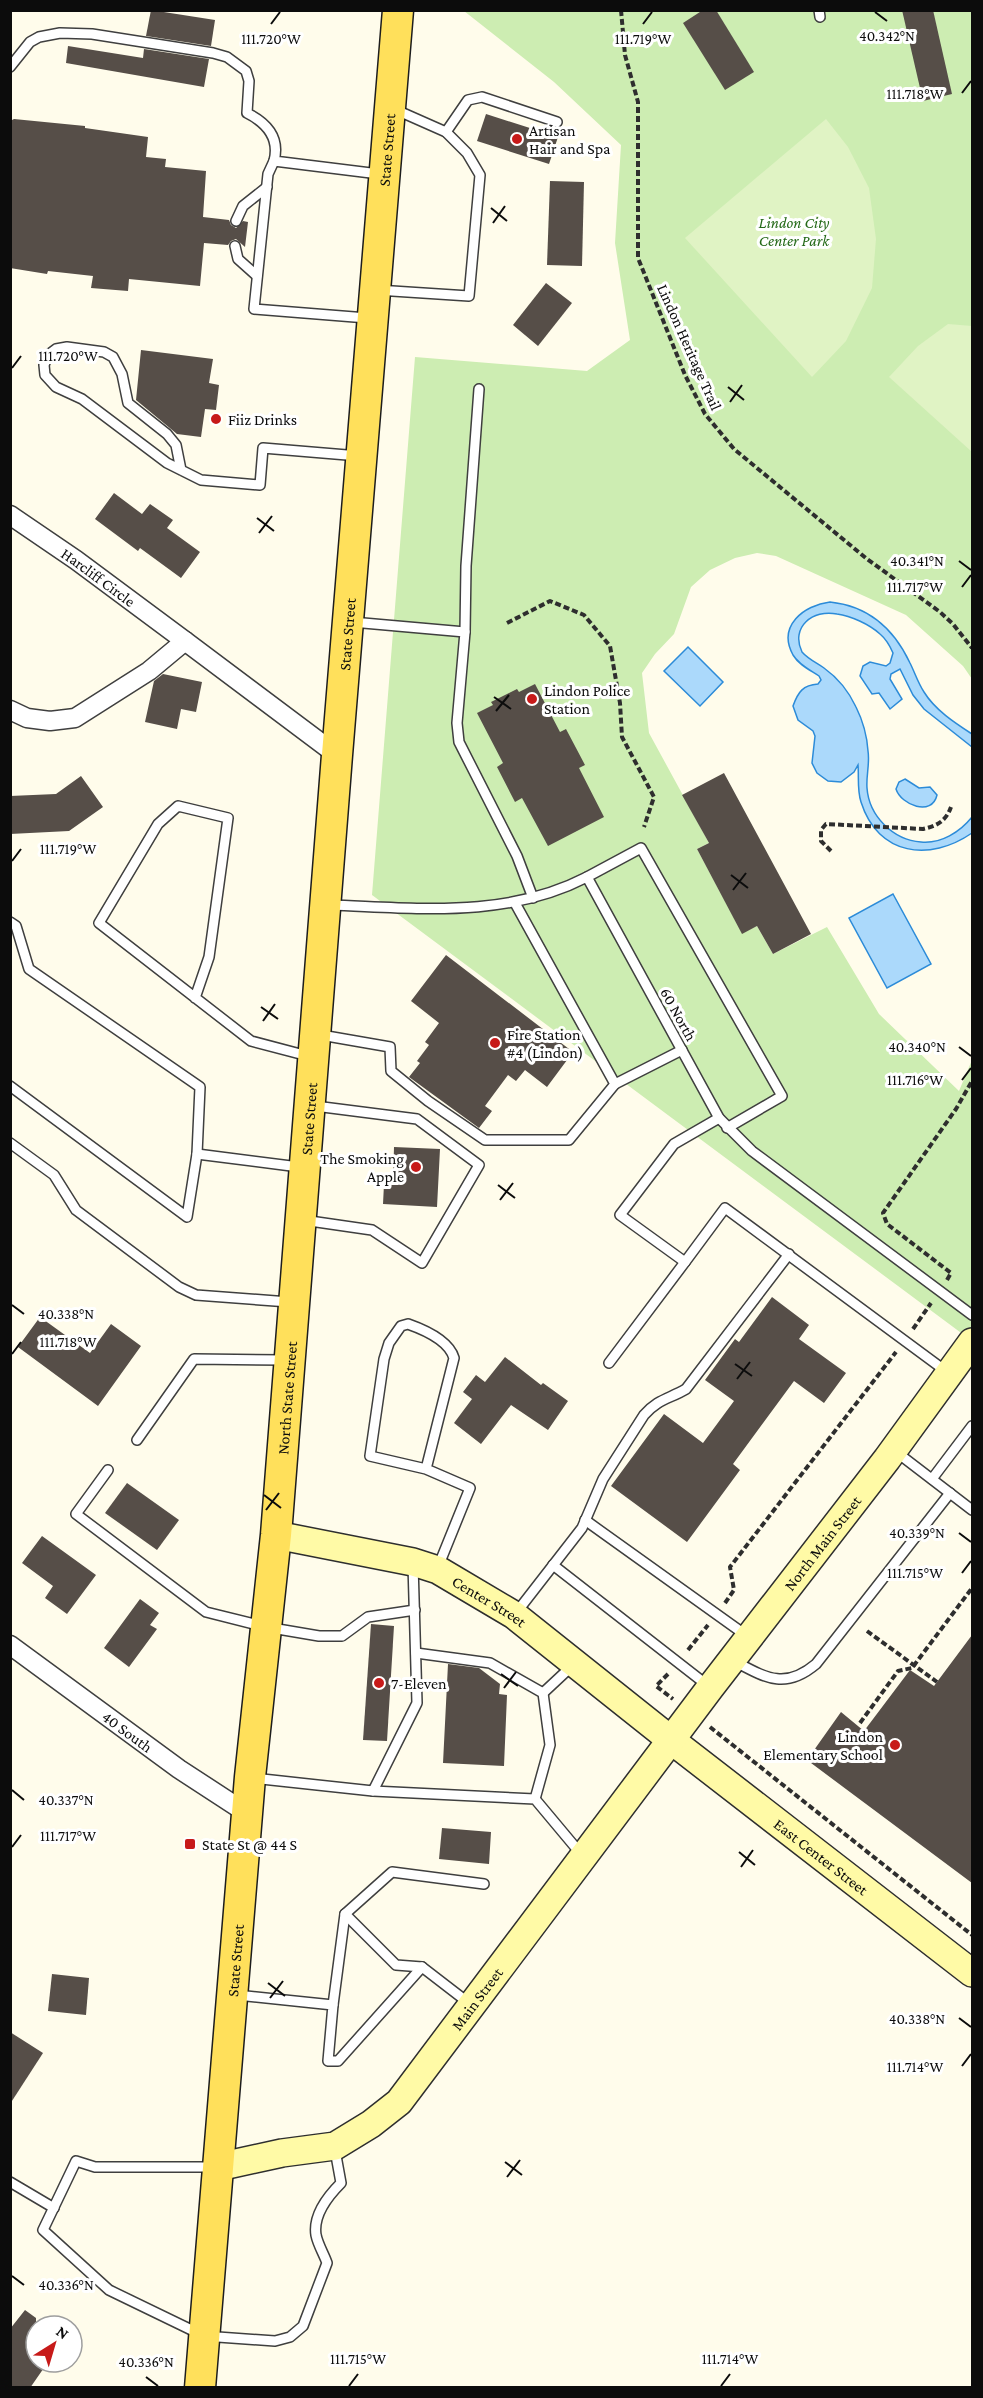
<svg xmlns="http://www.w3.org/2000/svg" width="983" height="2398" font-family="'Crimson Pro',serif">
<rect width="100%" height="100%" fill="#fffceb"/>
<path fill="#cdedb2" d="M464,11H972V679L963,666L906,615L776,556L757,553L735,558L710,570L691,587L674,634L655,654L642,673L649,733L709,843L697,849L742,933L757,926L773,954L827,927L879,1014L959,1091L972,1060V1341L372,895L415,357L587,371L630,340L615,243L621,145L554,82Z"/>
<g fill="#e0f3c4">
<path d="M826,119L848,147L869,188L876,239L872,288L846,341L812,377L685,238Z"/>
<path d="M948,324L972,326V452L889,377L918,346Z"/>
</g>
<g fill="#abd9fb" stroke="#2c8bd8" stroke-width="1.5">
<path d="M830,602C869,606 894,629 910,663C915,673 918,683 924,692C935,710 955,723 972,734V747L924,709L913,695L900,669L891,674L890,679L902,699L890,709L879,693L872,694L860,676L863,666L870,662L886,666L890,663L893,653C890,646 886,639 880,634C869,624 851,616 837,614C813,609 790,627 802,652C808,659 817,663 824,668C838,678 849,692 856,707C863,721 867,736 868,751C870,763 866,776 867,788C869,816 893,840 921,842C941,844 960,832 972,817V833C930,862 878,856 861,802C857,790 859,777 858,765L854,772L841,782L828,781L817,773L812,763L815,736L813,731L798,720L793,706C798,692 803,685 818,684L821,680L819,676C810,670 799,665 793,655C777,626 804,605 830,602Z"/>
<path d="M688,647L723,682L700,706L664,671Z"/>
<path d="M905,779L919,788L930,787L937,795C932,817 901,805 896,789L899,782Z"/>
<path d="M893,894L931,964L887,988L849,918Z"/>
</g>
<g fill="#564e48">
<path d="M151,10L215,20L211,46L146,36Z"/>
<path d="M703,10H716L754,72L725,90L683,23Z"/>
<path d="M902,10H933L952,94L923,101Z"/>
<path d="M68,46L143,58L144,49L209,59L204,87L66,63Z"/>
<path d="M486,114L558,137L549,164L477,141Z"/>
<path d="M14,119L85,126V128L148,137L146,157L166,159L165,167L206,171L203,217L229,220L231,225L236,228L243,221L248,222L245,247L236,239L231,241L228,245L204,243L200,286L129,279L128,291L91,288L93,276L48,271L47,274L10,268V121Z"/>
<path d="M550,181L584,182L582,266L547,265Z"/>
<path d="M546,283L572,303L538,346L513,325Z"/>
<path d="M141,350L213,359L209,383L219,385L216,410L205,409L201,437L177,434L136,400Z"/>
<path d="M114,493L142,514L150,504L173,520L167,528L200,552L181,578L140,548L138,551L95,519Z"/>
<path d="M163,674L202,682L196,712L181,709L177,729L145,722L154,681Z"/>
<path d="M535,684L560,732L566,729L585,765L579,768L604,817L548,846L522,798L515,802L497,767L503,763L477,713L493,705L491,702L517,689L519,692Z"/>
<path d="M724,773L811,934L773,954L757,926L742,934L697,849L709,843L682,795Z"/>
<path d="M81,776L103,807L69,831L10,834V796L56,794Z"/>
<path d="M446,955L573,1052L547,1087L525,1070L516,1081L508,1075L485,1106L492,1111L479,1128L409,1077L420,1063L417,1061L429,1045L425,1042L439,1023L411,1001Z"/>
<path d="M394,1147L440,1149L437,1207L383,1204L384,1184L393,1185Z"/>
<path d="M772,1297L809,1325L799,1339L846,1373L824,1403L794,1381L733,1464L740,1470L687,1542L611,1486L664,1414L703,1443L734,1401L705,1380L735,1339L739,1342Z"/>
<path d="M40,1317L90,1353L111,1324L141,1346L98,1406L18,1347Z"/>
<path d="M505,1357L541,1385L543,1383L568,1401L548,1430L511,1405L481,1444L454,1423L472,1399L463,1392L476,1375L485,1382Z"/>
<path d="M127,1483L179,1520L157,1550L105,1513Z"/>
<path d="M42,1536L96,1575L67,1614L45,1598L53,1586L22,1563Z"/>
<path d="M140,1599L159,1613L150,1625L157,1629L129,1667L104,1648Z"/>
<path d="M371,1624L394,1626L387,1741L363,1740Z"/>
<path d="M972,1635V1883L807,1760L841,1712L864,1731L910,1670L934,1686Z"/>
<path d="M448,1664L479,1668L500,1684L499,1694L507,1695L504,1766L443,1763Z"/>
<path d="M442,1828L491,1832L489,1864L439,1859Z"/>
<path d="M52,1974L89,1978L86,2015L48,2011Z"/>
<path d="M10,2032L43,2053L10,2104Z"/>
<path d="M25,2310L36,2318V2362H48L30,2388H10V2329Z"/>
</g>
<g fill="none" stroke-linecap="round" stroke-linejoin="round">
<defs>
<g id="lane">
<path d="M819,10L820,17"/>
<path d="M10,67L30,42L39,37L60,33L92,34L213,53L227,57L246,71L249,81L247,113C267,123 280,138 274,161L379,174"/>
<path d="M446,132L468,100L482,97L557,122"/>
<path d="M274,161L268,174L254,309L367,318"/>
<path d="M236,221L243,206L267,187"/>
<path d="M235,246L238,259L257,276"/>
<path d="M377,290L469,296L480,175L467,153L446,132L394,109"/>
<path d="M181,470L176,445L167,434L128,403L122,374L113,357L104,352L67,347L56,349L48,355L44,365L45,375L56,387L82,399L167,463L201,480L260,485L263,448L359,456"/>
<path d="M352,622L465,632L457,723L459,742L517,856L533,898"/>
<path d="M465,632L466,566L479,389"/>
<path d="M587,877L641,848L782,1096L727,1128"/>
<path d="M330,905C418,908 506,919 587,877L719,1118L752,1151L972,1315"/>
<path d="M10,922L16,926L29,969L200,1087L197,1154L187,1217L10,1086"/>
<path d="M195,998L209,957L228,818L178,806L158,824L99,923L251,1041L308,1056"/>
<path d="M321,1035L390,1047L391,1071L428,1101L485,1140H569L615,1084L515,903"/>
<path d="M615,1084L682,1050"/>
<path d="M719,1118L674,1144L620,1215L685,1262L725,1208L947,1372"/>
<path d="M10,1143L54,1175L76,1210L179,1287L196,1295L289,1302"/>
<path d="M197,1154L299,1167"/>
<path d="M303,1220L372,1230L422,1263L479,1165L417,1119L315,1106"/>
<path d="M609,1363L685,1262"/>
<path d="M137,1440L194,1359L284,1360"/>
<path d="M895,1451L972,1510"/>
<path d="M426,1469L370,1456L384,1359L389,1343L401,1326L408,1324C425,1330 449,1341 454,1358L426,1469L470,1488L438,1567"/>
<path d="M108,1470L76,1514L206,1612L266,1627L319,1636H342L368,1617L415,1610"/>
<path d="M932,1479L972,1426"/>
<path d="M585,1520L747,1636"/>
<path d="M553,1565L707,1685"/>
<path d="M516,1613L582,1528L603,1479L644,1415C658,1399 669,1399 686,1389L789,1254"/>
<path d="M416,1653L490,1663L543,1693L550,1745L535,1799"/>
<path d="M734,1661C766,1678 785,1690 816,1664L950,1493"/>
<path d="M543,1693L573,1665"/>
<path d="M253,1778L373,1791L417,1703L413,1564"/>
<path d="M373,1791L535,1799L581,1854"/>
<path d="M345,1914L396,1965L422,1967"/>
<path d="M237,1995L333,2005L328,2061H338L422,1967L470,2004"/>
<path d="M333,2005L345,1914L392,1872L484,1884"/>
<path d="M213,2167H95L76,2161L43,2230L109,2290L204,2336L275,2341L290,2337L303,2326L327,2263C324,2254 318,2245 316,2235C313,2216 328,2196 341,2183L335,2150"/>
<path d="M10,2182L54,2208"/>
</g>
<g id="street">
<path id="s1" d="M10,515L76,560L185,641L149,671L75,718L50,721L27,718L10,710"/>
<path d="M185,641L337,755"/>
<path id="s2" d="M10,1645L179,1769L248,1814"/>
</g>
<g id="secondary">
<path id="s3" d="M276,1535L413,1562L438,1570L514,1615L671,1740L972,1973"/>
<path id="s4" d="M218,2167L282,2153L335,2146L371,2124L399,2102L710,1688L887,1459L972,1342"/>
</g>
<g id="primary">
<path id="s5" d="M200,2388L250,1777L276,1535L337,755L398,10"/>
</g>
</defs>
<use href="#lane" stroke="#3f3f3f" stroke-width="12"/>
<use href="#street" stroke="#3f3f3f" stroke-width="21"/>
<use href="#secondary" stroke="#2e2e2e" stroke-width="30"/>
<use href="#primary" stroke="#1d1d1d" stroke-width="33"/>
<g stroke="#2e2e2e" stroke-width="4" stroke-dasharray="6 3" stroke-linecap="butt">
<path d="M621,10L625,55L638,102V258L685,375L705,414L734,449L867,559L940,612L953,624L972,648"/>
<path d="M507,623L550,601L584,615L610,646L620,703L622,737L654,797L644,827"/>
<path d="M831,851L821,841V830L826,824L923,829C937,826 946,821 951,807"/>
<path d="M947,1280L951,1273L887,1224L883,1213L956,1109L972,1081"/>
<path d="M913,1329L931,1303"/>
<path d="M725,1603L734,1590L730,1567L896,1352"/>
<path d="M867,1631L937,1682"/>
<path d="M688,1650L708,1625"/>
<path d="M668,1674L656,1686L673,1699"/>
<path d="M860,1723L898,1671L912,1668L972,1588"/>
<path d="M710,1727L972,1935"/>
</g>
<use href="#lane" stroke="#fff" stroke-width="9"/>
<use href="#street" stroke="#fff" stroke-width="18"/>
<use href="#secondary" stroke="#fffaa6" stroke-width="27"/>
<use href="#primary" stroke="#ffe05b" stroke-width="30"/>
</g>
<path fill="none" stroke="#0c0c0c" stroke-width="2" d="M875,12L887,21M271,24L280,12M643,24L652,12M962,93L971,81M491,208L507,221M493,223L505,206M12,368L21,356M728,387L744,400M730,402L742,385M257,518L274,531M259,533L272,516M959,561L971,570M962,587L971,575M494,697L511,709M496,711L509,695M12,861L21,849M731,875L748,888M733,890L746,873M261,1007L278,1019M263,1021L275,1004M959,1047L971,1056M962,1080L971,1068M498,1185L515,1198M500,1200L513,1183M12,1305L24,1314M12,1354L21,1342M735,1364L752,1376M737,1379L750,1362M264,1495L281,1508M266,1510L279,1493M959,1533L971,1542M962,1573L971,1561M501,1674L518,1686M504,1688L516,1672M12,1790L24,1800M12,1847L21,1835M739,1852L755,1865M741,1867L753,1850M268,1983L285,1996M270,1998L283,1981M959,2018L971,2027M962,2066L971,2054M505,2162L522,2175M507,2177L520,2160M12,2276L24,2285M146,2377L158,2386M349,2386L358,2374M721,2386L730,2374"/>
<g fill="#c71a19" stroke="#fff" stroke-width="2">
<circle cx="517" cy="139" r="6"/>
<circle cx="216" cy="419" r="6"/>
<circle cx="532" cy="699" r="6"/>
<circle cx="495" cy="1043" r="6"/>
<circle cx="416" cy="1167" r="6"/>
<circle cx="379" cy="1683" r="6"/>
<circle cx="895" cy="1745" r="6"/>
<rect x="184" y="1838" width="12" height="12" rx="3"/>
</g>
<g text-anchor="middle" stroke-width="6" stroke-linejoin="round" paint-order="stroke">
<g font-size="16" fill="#0c0c0c" stroke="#fff" text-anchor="start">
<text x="529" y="136">Artisan<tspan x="529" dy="18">Hair and Spa</tspan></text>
<text x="228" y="425">Fiiz Drinks</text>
<text x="544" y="696">Lindon Police<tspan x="544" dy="18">Station</tspan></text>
<text x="507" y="1040">Fire Station<tspan x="507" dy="18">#4 (Lindon)</tspan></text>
<text x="404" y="1164" text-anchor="end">The Smoking<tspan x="404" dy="18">Apple</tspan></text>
<text x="391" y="1689">7-Eleven</text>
<text x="883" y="1742" text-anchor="end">Lindon<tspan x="883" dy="18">Elementary School</tspan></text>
<text x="202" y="1850">State St @ 44 S</text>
</g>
<g font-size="16" fill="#0c0c0c" stroke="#fff">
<text dy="6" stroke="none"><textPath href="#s5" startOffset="2246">State Street</textPath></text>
<text transform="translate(690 347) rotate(66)" y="6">Lindon Heritage Trail</text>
<text dy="6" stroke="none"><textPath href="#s1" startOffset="108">Harcliff Circle</textPath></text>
<text dy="6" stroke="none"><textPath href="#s5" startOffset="1760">State Street</textPath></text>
<text transform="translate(679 1014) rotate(61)" y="6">60 North</text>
<text dy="6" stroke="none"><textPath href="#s5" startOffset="1274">State Street</textPath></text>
<text dy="6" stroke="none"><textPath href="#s5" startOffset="994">North State Street</textPath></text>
<text dy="6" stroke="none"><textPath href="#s4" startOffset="898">North Main Street</textPath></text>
<text dy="6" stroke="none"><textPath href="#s3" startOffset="226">Center Street</textPath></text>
<text dy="6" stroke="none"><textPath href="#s2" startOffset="146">40 South</textPath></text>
<text dy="6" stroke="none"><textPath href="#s3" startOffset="645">East Center Street</textPath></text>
<text dy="6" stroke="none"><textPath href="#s5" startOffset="429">State Street</textPath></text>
<text dy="6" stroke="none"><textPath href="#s4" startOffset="326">Main Street</textPath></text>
</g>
<g font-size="16" font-style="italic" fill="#246918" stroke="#fff">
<text x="794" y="228">Lindon City<tspan x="794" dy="18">Center Park</tspan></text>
</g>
</g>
<g font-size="15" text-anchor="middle" fill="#0c0c0c" stroke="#fff" stroke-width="6" stroke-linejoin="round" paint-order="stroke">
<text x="887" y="41">40.342°N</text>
<text x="271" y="44">111.720°W</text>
<text x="643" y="44">111.719°W</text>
<text x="915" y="99">111.718°W</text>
<text x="68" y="361">111.720°W</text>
<text x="917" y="566">40.341°N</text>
<text x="915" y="592">111.717°W</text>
<text x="68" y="854">111.719°W</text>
<text x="917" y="1052">40.340°N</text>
<text x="915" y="1085">111.716°W</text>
<text x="66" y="1319">40.338°N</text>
<text x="68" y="1347">111.718°W</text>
<text x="917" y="1538">40.339°N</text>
<text x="915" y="1578">111.715°W</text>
<text x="66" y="1805">40.337°N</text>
<text x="68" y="1841">111.717°W</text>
<text x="917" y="2024">40.338°N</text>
<text x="915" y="2072">111.714°W</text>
<text x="66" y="2290">40.336°N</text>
<text x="358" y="2364">111.715°W</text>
<text x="730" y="2364">111.714°W</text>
<text x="146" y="2367">40.336°N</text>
</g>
<rect width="983" height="2398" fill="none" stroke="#0c0c0c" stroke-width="24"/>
<g transform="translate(54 2344) rotate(37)"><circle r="28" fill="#ffffff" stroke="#9e9e9e" stroke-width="1.5"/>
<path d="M0-4.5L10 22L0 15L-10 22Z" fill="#c71a19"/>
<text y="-9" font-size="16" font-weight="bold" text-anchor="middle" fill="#0c0c0c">N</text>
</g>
</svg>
